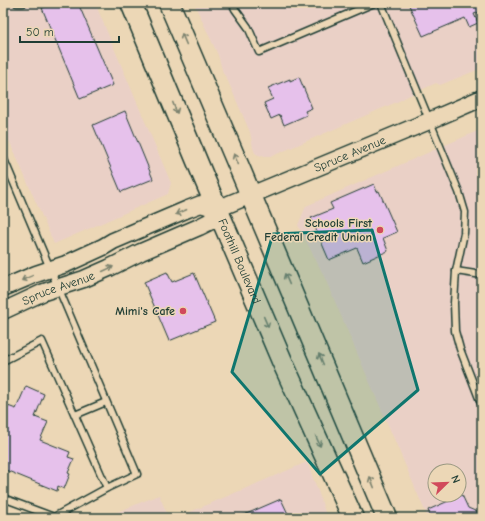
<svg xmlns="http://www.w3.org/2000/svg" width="485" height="521" font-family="'Comic Neue',sans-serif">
<rect width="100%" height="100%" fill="#ecd7b6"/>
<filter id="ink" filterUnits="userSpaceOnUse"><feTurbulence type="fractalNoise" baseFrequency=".025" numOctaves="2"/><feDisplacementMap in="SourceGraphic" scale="8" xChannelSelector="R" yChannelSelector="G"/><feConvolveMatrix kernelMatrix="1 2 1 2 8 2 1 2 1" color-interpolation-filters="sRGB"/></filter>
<g filter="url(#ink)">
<g fill="#ead0c6" fill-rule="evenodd">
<path d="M3,3H95L171,183L168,194L54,244L3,126Z"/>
<path d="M194,3H482V68L440,85L436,83L408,96L399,101L270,157L260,156L255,153L253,148L250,132L227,79L223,73L218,55Z"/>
<path d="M482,129V518H428L324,276L298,225L306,206ZM435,471H459V495H435Z"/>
<path d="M307,462L318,491L327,518H176Z"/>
<path d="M159,495L169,518H103Z"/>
</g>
<g fill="#e6c1eb" stroke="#1f3d34">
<path d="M54,3H78L113,85L80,99L42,8Z"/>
<path d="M408,3H482V11L474,14L478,23L469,27L465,18L423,36Z"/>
<path d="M299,77L312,108L305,111L307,115L284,125L280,115L271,119L264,103L273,99L268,88L290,79V81Z"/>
<path d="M125,111L153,179L121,192L93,125Z"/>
<path d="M374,184L377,192L379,191L397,232L383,238L388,251L363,262L357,248L329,260L311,218L333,209L330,203Z"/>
<path d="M167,272L172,282L194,273L215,322L169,341L144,282Z"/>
<path d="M26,386L44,394L35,417L48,422L40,440L70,452L68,457L74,459L68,473L70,474L64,489L58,486L57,491L3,469V418L8,406L16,409Z"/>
<path d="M462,495L468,508L482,514V518H431L428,510Z"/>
<path d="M281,499L290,518H237Z"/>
</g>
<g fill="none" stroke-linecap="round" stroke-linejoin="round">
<defs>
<g id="service">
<path d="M17,3H23"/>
<path d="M232,3L235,9L248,27L259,52L374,3"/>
<path d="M381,3L459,192L465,212L464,233L456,271L454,303L455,331L460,349L482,406"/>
<path d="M3,157L137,474L107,488L54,517V518"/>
<path d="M456,271L482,275"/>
<path d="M3,361L42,341L107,488"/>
<path d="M75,415L106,402"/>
<path d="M3,498L54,517"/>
</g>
<g id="tertiary">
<path d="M3,288L36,274L66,264L103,247L113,241L188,209L201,204L217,209"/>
<path id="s1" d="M3,311L44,292L84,279L109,268L141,252L199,227L211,221L217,209L429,121L482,98"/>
</g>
<g id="primary">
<path id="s2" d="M131,3L204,178L282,361L353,518"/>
<path d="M169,3L239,167L387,518"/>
</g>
</defs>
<use href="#service" stroke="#1f3d34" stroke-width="9"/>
<use href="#tertiary" stroke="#1f3d34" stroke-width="19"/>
<use href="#primary" stroke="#1f3d34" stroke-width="23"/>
<use href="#service" stroke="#ecd7b6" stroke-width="6"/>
<use href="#tertiary" stroke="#ecd7b6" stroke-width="16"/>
<use href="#primary" stroke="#ecd7b6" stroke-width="20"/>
</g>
<defs><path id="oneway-shaft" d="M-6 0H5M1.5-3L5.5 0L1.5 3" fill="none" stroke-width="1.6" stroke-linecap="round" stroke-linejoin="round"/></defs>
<g stroke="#7b826e">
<use href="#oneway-shaft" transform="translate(184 39) rotate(-113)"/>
<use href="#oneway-shaft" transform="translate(175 108) rotate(68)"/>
<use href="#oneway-shaft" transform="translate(236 159) rotate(-113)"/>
<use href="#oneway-shaft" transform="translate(181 212) rotate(157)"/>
<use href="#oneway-shaft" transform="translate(108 269) rotate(-25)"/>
<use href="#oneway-shaft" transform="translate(27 278) rotate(157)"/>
<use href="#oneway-shaft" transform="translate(287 279) rotate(-113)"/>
<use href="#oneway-shaft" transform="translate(266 322) rotate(67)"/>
<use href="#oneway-shaft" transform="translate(321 359) rotate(-113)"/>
<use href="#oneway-shaft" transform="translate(318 441) rotate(66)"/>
<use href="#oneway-shaft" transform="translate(372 482) rotate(-112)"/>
</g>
</g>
<path fill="#0f766e" fill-opacity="0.2" stroke="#0f766e" stroke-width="3" stroke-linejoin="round" d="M372,230L418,390L320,474L232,372L273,234Z"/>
<g fill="#d1495b" stroke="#ecd7b6" stroke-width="1.5">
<circle cx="380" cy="230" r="4"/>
<circle cx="183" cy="311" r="4"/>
</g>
<g text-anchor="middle" stroke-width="3" stroke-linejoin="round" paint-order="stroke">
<g font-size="12" fill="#1f3d34" stroke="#ecd7b6">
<text dy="4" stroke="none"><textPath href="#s1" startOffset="384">Spruce Avenue</textPath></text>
<text dy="4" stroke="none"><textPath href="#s2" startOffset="280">Foothill Boulevard</textPath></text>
<text dy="4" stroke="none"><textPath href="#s1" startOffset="60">Spruce Avenue</textPath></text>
</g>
<g font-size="12" font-weight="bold" fill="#1f3d34" stroke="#ecd7b6" text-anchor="end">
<text x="372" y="227">Schools First<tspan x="372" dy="14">Federal Credit Union</tspan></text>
<text x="175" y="315">Mimi's Cafe</text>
</g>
</g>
<rect width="485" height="521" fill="none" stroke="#ecd7b6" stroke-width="16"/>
<rect x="8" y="8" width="469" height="505" fill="none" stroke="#1f3d34" stroke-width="1.5" filter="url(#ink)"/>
<g transform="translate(447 483) rotate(67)"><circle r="19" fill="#ecd7b6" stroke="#9a9982"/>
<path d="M0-3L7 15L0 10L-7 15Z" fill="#d1495b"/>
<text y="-6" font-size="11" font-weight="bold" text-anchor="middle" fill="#1f3d34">N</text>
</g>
<path d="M20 36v6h99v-6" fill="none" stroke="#1f3d34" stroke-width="2"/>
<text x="26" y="36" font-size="12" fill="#1f3d34" stroke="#ecd7b6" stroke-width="3" paint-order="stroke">50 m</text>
</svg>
